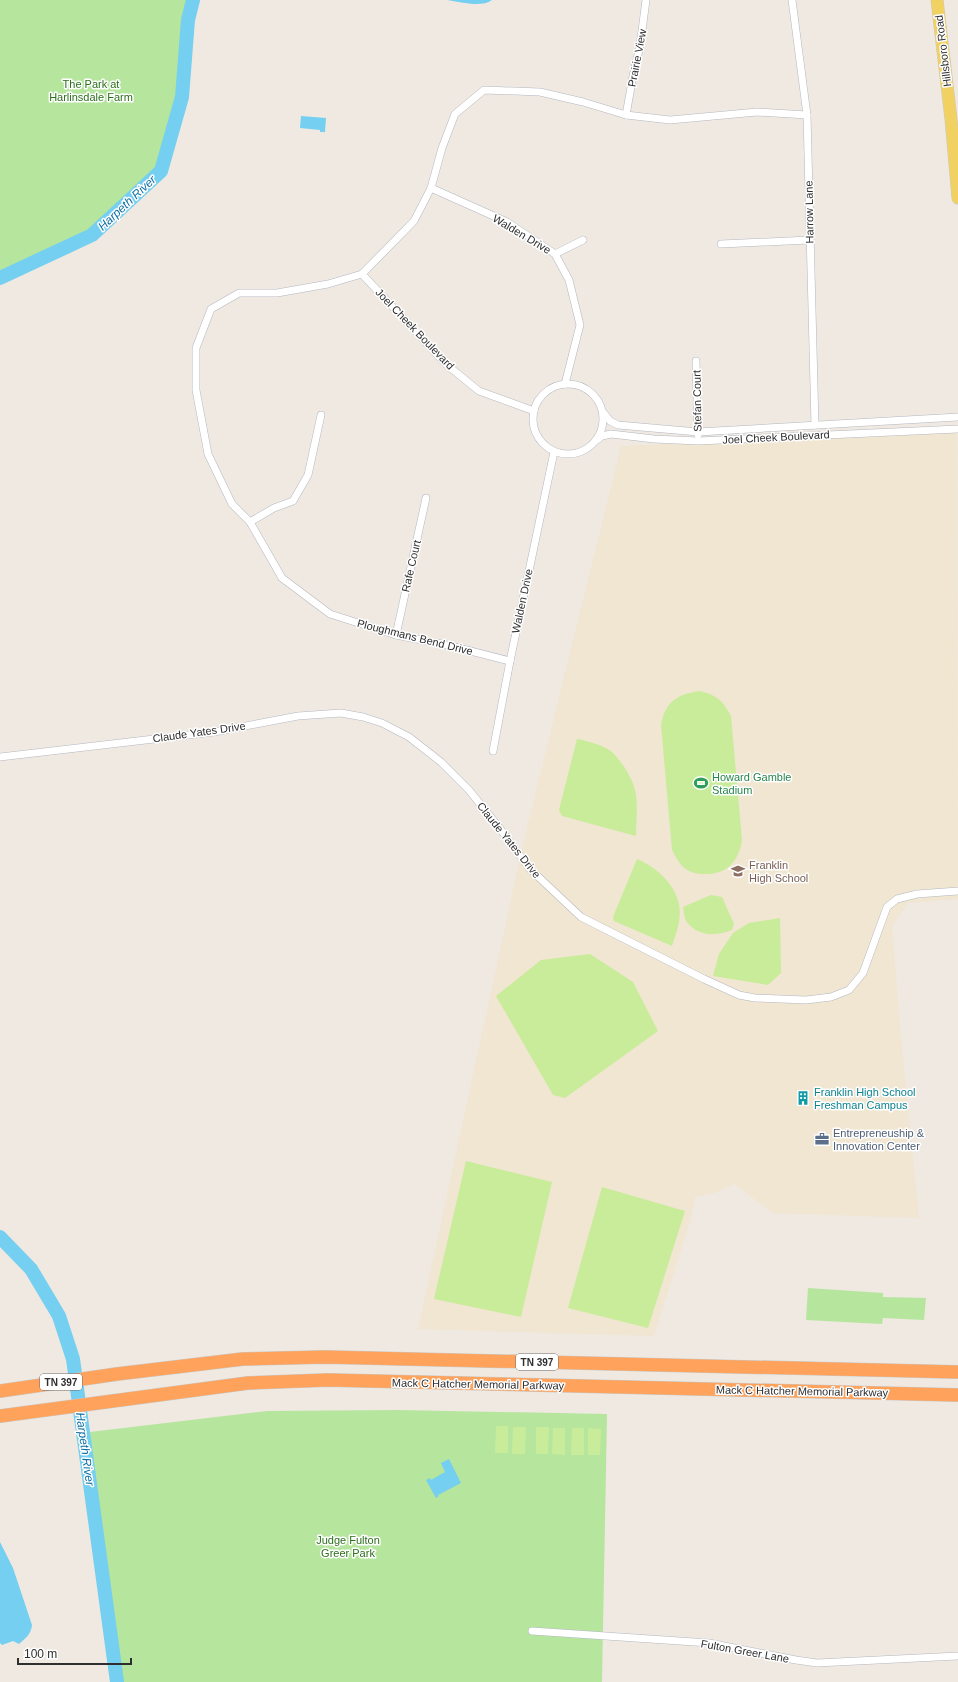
<svg xmlns="http://www.w3.org/2000/svg" width="958" height="1682" font-family="Arial,sans-serif">
<rect width="100%" height="100%" fill="#efe9e1"/>
<path fill="#f0e6d1" d="M957,432L958,899L908,903L892,926L900,1026L919,1218L773,1213L734,1184L715,1193L695,1197L691,1218L654,1336L418,1329L523,844L621,446Z"/>
<g fill="#b6e59e">
<path d="M0,0H193L188,20L182,97L161,171L92,235L0,278Z"/>
<path d="M808,1288L883,1293V1297L926,1298L924,1320L883,1318L882,1324L806,1320Z"/>
<path d="M398,1410L607,1414L602,1682H117L100,1568L90,1432L267,1411Z"/>
</g>
<g fill="#c9ec9a">
<path d="M700,691C718,696 722,700 731,716L742,840C739,859 729,873 708,874C701,874 695,874 689,871C681,867 676,858 672,850L661,725C665,702 677,694 700,691Z"/>
<path d="M577,739C588,741 603,745 612,752C623,763 634,780 636,795C638,808 636,822 636,836L562,816L559,810Z"/>
<path d="M637,859C661,869 685,893 679,922C678,930 674,938 672,946L614,921L613,917Z"/>
<path d="M711,895L722,897L734,924L732,930C717,936 698,937 687,922C684,919 684,911 683,907Z"/>
<path d="M780,918L781,973L768,985L713,976L719,954L733,933L749,923Z"/>
<path d="M590,954L633,982L658,1031L565,1098L553,1095L496,996L541,960Z"/>
<path d="M466,1161L552,1182L521,1317L434,1299Z"/>
<path d="M602,1187L685,1211L648,1328L568,1308Z"/>
<path d="M496,1426H508V1453H495Z"/>
<path d="M513,1427H526L525,1454H512Z"/>
<path d="M536,1427H549L548,1454H536Z"/>
<path d="M553,1428H565V1455L552,1454Z"/>
<path d="M572,1428H584V1455H571Z"/>
<path d="M588,1428L601,1429L600,1455H588Z"/>
</g>
<g fill="#75cff0">
<path d="M447,0H492C481,8 461,2 447,0Z"/>
<path d="M301,116L326,118L325,132H320V130L300,128Z"/>
<path d="M449,1459L461,1483L438,1495L439,1496L436,1498L426,1480L430,1478L431,1480L445,1472L441,1463Z"/>
<path d="M0,1542L13,1568L32,1625C31,1634 26,1638 19,1644L13,1641L2,1645L0,1643Z"/>
</g>
<g fill="none" stroke-linecap="round" stroke-linejoin="round">
<g stroke="#75cff0" stroke-width="14">
<path d="M0,278L92,235L161,171L182,97L188,20L193,0"/>
<path d="M0,1237L31,1269L59,1316L73,1359L117,1682"/>
</g>
<defs>
<g id="street">
<path d="M792,0L807,115L815,425"/>
<path d="M626,115L633,76L640,46L646,0"/>
<path d="M431,188L507,222L555,254L569,280L580,325L565,384"/>
<path d="M721,244L809,240"/>
<path d="M555,254L583,240"/>
<path d="M362,274L447,365L479,391L534,411"/>
<path d="M696,361L698,435"/>
<circle cx="568" cy="419" r="35"/>
<path d="M603,412L610,421L618,425L698,432L958,417"/>
<path d="M597,440L602,436L611,434L654,439L698,441L958,429"/>
<path d="M250,522L274,508L293,501L308,475L321,415"/>
<path d="M396,635L426,498"/>
<path d="M510,661L447,645L396,635L330,614L282,578L250,522L232,504L208,454L196,390V348L211,309L239,293H277L328,284L362,274L414,221L431,188L442,148L455,114L484,90L540,92L583,102L626,115L670,120L757,112L807,115"/>
<path d="M493,751L510,661L554,452"/>
<path d="M0,757L214,732L298,716L341,713L363,717L382,723L409,737L441,762L469,790L505,835L530,869L581,917L704,979L739,995L755,998L806,1000L831,997L849,990L863,973L887,907L897,899L917,894L958,891"/>
<path d="M532,1631L709,1643L796,1660L817,1663L958,1656"/>
</g>
<path id="primary" d="M937,0L951,119L958,198"/>
<g id="highway">
<path d="M0,1391L117,1374L243,1359L325,1357L958,1372"/>
<path d="M0,1416L248,1383L328,1380L958,1395"/>
</g>
</defs>
<use href="#street" stroke="#b4b7c1" stroke-width="8"/>
<use href="#primary" stroke="#c9c9c9" stroke-width="13"/>
<use href="#highway" stroke="#c9c9c9" stroke-width="14"/>
<use href="#street" stroke="#fff" stroke-width="7"/>
<use href="#primary" stroke="#f2d163" stroke-width="12"/>
<use href="#highway" stroke="#ffa35c" stroke-width="13"/>
</g>
<defs>
<symbol id="stadium-bare" viewBox="-9 -9 18 18"><path d="M0-5a6.5 5 0 1 0 0 10a6.5 5 0 1 0 0-10ZM-3.5-1.8h7v3.6h-7Z" fill="#2e9e5b" stroke="#fff" stroke-width="2.5" paint-order="stroke"/></symbol>
<symbol id="school-bare" viewBox="-9 -9 18 18"><path d="M0-5L7-2L0 1L-7-2ZM-4 1L0 2.5L4 1V4Q0 6-4 4Z" fill="#8d6e63" stroke="#fff" stroke-width="2.5" paint-order="stroke"/></symbol>
<symbol id="building-bare" viewBox="-9 -9 18 18"><path d="M-4-6H4V6H1V3H-1V6H-4ZM-2.5-4.3h1.7v1.8h-1.7ZM.8-4.3h1.7v1.8H.8ZM-2.5-1h1.7V.8h-1.7ZM.8-1h1.7V.8H.8Z" fill="#0f9aa8" stroke="#fff" stroke-width="2.5" paint-order="stroke"/></symbol>
<symbol id="office-bare" viewBox="-9 -9 18 18"><path d="M-6-3h4V-5.5h4V-3h4V5H-6ZM-1-4.5V-3h2v-1.5ZM-6 0V1H6V0Z" fill="#5c6f8a" stroke="#fff" stroke-width="2.5" paint-order="stroke"/></symbol>
</defs>
<g fill-rule="evenodd">
<use href="#stadium-bare" x="691" y="773" width="20" height="20"/>
<use href="#school-bare" x="728" y="861" width="20" height="20"/>
<use href="#building-bare" x="793" y="1088" width="20" height="20"/>
<use href="#office-bare" x="812" y="1129" width="20" height="20"/>
</g>
<g text-anchor="middle" stroke-width="3" stroke-linejoin="round" paint-order="stroke">
<g fill="#fff" stroke="#6d6d6d" stroke-width="1">
<rect x="516" y="1354" width="42" height="16" rx="3"/>
<rect x="40" y="1374" width="42" height="16" rx="3"/>
</g>
<g font-size="10" font-weight="bold" fill="#2e2e2e">
<text x="537" y="1366">TN 397</text>
<text x="61" y="1386">TN 397</text>
</g>
<g font-size="11" fill="#2e2e2e" stroke="#fff">
<text transform="translate(943 51) rotate(-97)" y="4">Hillsboro Road</text>
<text transform="translate(637 58) rotate(-79)" y="4">Prairie View</text>
<text transform="translate(809 212) rotate(-91)" y="4">Harrow Lane</text>
<text transform="translate(522 234) rotate(31)" y="4">Walden Drive</text>
<text transform="translate(415 329) rotate(46)" y="4">Joel Cheek Boulevard</text>
<text transform="translate(697 401) rotate(-91)" y="4">Stefan Court</text>
<text transform="translate(776 437) rotate(-3)" y="4">Joel Cheek Boulevard</text>
<text transform="translate(411 566) rotate(-77)" y="4">Rafe Court</text>
<text transform="translate(522 601) rotate(-78)" y="4">Walden Drive</text>
<text transform="translate(415 637) rotate(14)" y="4">Ploughmans Bend Drive</text>
<text transform="translate(199 732) rotate(-8)" y="4">Claude Yates Drive</text>
<text transform="translate(509 840) rotate(51)" y="4">Claude Yates Drive</text>
<text transform="translate(478 1384) rotate(1)" y="4">Mack C Hatcher Memorial Parkway</text>
<text transform="translate(802 1391) rotate(1)" y="4">Mack C Hatcher Memorial Parkway</text>
<text transform="translate(745 1651) rotate(10)" y="4">Fulton Greer Lane</text>
</g>
<g font-size="11" fill="#2c6e1b" stroke="#fff">
<text x="91" y="88">The Park at<tspan x="91" dy="13">Harlinsdale Farm</tspan></text>
<text x="348" y="1544">Judge Fulton<tspan x="348" dy="13">Greer Park</tspan></text>
</g>
<g font-size="11" fill="#27864d" stroke="#fff" text-anchor="start">
<text x="712" y="781">Howard Gamble<tspan x="712" dy="13">Stadium</tspan></text>
</g>
<g font-size="11" fill="#785e54" stroke="#fff" text-anchor="start">
<text x="749" y="869">Franklin<tspan x="749" dy="13">High School</tspan></text>
</g>
<g font-size="11" fill="#0d838f" stroke="#fff" text-anchor="start">
<text x="814" y="1096">Franklin High School<tspan x="814" dy="13">Freshman Campus</tspan></text>
</g>
<g font-size="11" fill="#4e5e75" stroke="#fff" text-anchor="start">
<text x="833" y="1137">Entrepreneuship &amp;<tspan x="833" dy="13">Innovation Center</tspan></text>
</g>
<g font-size="12" font-style="italic" fill="#0d6fa3" stroke="#fff">
<text transform="translate(127 203) rotate(-43)" y="4">Harpeth River</text>
<text transform="translate(85 1449) rotate(82)" y="4">Harpeth River</text>
</g>
</g>
<path d="M18 1658v6h113v-6" fill="none" stroke="#2e2e2e" stroke-width="2"/>
<text x="24" y="1658" font-size="12" fill="#2e2e2e" stroke="#ffffff" stroke-width="3" paint-order="stroke">100 m</text>
</svg>
